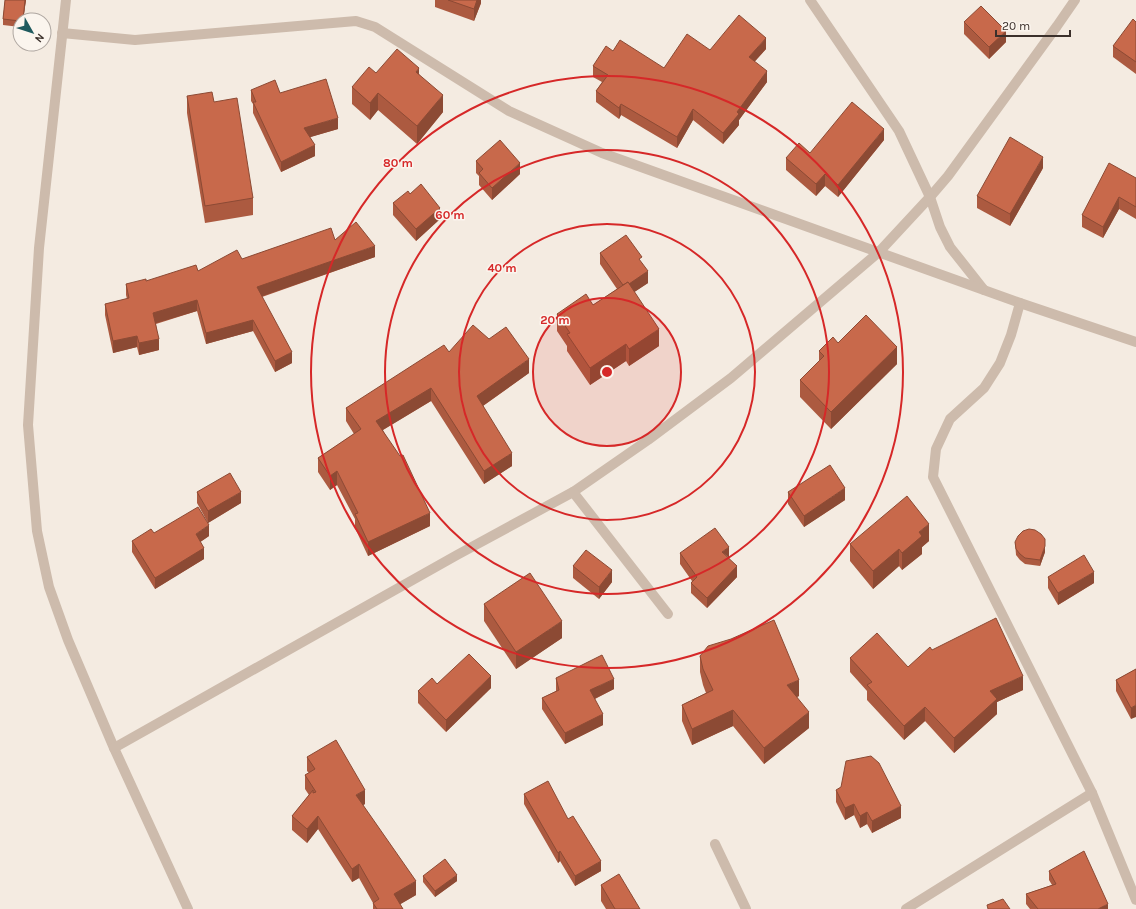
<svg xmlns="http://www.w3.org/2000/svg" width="1136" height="909" font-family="Karla,sans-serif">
<rect width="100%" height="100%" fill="#f4ebe1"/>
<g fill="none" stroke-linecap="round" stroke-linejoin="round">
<g stroke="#cdbbac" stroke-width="10">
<path d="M66,0L39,248L28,425L37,531L49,587L68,640L114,748L188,909"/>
<path d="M810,0L899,131L930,197L940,227L950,247L984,290"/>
<path d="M62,33L135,40L356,21L375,27L509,111L602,153L1020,303L1136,342"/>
<path d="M1020,303L1011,335L1000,363L984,388L950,419L936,449L933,477L1092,793L1136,900"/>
<path d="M573,492L648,440L731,378L879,252L930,197L948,176L1057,26L1075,0"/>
<path d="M114,748L457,555L573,492L668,614"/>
<path d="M715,844L746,909"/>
<path d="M906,909L1092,793"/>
</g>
</g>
<g fill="#ac5a40">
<path d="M5,0H26L23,20H20V27L3,25V19Z"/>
<path d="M435,0H481V3L474,21L435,7Z"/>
<path d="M964,22L1006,42L989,59L964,34Z"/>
<path d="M1136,22V74L1113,57V46Z"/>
<path d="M766,49L754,62L767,82L739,120V125L723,144L693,120L677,148L621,115L619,119L596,102V91L602,82L593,77V66L613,51L664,68L710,50Z"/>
<path d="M376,73L419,74L443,112L417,144L378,110L370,120L352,104V87Z"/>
<path d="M251,90L338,129L310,137L315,156L281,172L253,113V104L251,101Z"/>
<path d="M187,96L214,102L253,198V215L205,223L187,113Z"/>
<path d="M884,140L838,197L825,186L816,196L786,170V158L810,153Z"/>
<path d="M476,161L520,174L492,200L479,185V176L476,173Z"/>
<path d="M1043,168L1010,226L977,208V196Z"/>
<path d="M1136,178V219L1119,209L1103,238L1082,227V215Z"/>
<path d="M410,194L440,219L416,241L393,215V203Z"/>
<path d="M335,240L375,257L262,297L292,363L275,372L253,331L206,344L197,311L156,324L159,350L139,355L137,347L113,353L105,315V304L127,299L126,295V284L146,281L198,271L242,259Z"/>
<path d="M600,253L642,263L648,283L634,292L659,346L629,366L626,361L590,385L567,351V346L557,331V314L593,305L617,289L600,264Z"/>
<path d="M489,339L529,373L483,406L512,466L484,484L431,401L383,430L430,526L368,556L355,528V519L337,485L330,490L318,472V458L354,434L346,421V408L449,352Z"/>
<path d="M838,343L897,364L831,429L800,397V380L819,361V351Z"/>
<path d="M197,492L241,503L208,523L197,503Z"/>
<path d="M788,492L845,500L804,527L788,504Z"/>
<path d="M154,533L209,536L200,542L204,559L155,589L132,552V541Z"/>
<path d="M929,541L922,547V554L902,570L899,566L873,589L850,561V544Z"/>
<path d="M1015,542L1045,552L1040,566L1025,564L1020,560L1016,555Z"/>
<path d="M680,553L729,558L737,577L707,608L691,593V583L692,581L680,564Z"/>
<path d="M573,566L612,582L599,599L573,578Z"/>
<path d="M1048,577L1094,583L1058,605L1048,588Z"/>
<path d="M484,604L562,638L516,669L484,621Z"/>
<path d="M932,650L1023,690L997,702V714L954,753L925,721L904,740L867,700V691L850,672V658L908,667Z"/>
<path d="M700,656L799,696L797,697L809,728L764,764L733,726L692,745L682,721V705L706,693L703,685L700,672Z"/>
<path d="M1136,669L1131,719L1116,691V680Z"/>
<path d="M556,678L614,689L595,699L603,725L565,744L542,709V698L556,691Z"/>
<path d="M437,684L491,688L446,732L418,703V691Z"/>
<path d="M307,757L365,804L363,805L416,895L400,904L403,909H373V903L359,878L352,882L318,829L307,843L292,830V816L309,795L305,789V775L309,773L307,771Z"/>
<path d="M836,790L901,818L872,833L867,824L860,828L854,815L845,820L836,802Z"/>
<path d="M524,794L568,819L601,871L575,886L560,861L558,863L524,804Z"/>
<path d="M1049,871L1108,909H1030L1026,904V894L1052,885L1049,880Z"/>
<path d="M423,876L457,881L435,897L423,882Z"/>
<path d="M601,885L640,909H606L601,901Z"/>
</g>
<g fill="#8c4a34">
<path d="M25,0H26L23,20Z"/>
<path d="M477,0H481V3L474,21V9Z"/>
<path d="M1006,31V42L989,59V47Z"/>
<path d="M766,38V49L749,68V57Z"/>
<path d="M419,68V86L416,72Z"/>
<path d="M767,71V82L739,120V125L723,144V133L737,112Z"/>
<path d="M378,93V110L370,120V103Z"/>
<path d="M443,95V112L417,144V126Z"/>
<path d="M621,104V115L619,119V108Z"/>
<path d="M693,109V120L677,148V137Z"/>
<path d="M338,118V129L304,139V128Z"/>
<path d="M884,129V140L838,197V185Z"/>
<path d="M315,145V156L281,172V162Z"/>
<path d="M1043,157V168L1010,226V214Z"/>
<path d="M520,163V174L492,200V188Z"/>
<path d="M825,174V186L816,196V184Z"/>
<path d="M1119,197V209L1103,238V227Z"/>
<path d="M440,208V219L416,241V229Z"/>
<path d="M375,246V257L257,298V287Z"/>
<path d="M648,271V283L624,299V287Z"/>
<path d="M197,300V311L153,324V313Z"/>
<path d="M253,320V331L206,344V333Z"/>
<path d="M659,329V346L629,366V349Z"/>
<path d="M137,336V347L113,353V341Z"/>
<path d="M159,339V350L139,355V343Z"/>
<path d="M626,344V361L590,385V368Z"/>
<path d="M897,347V364L831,429V412Z"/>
<path d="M292,352V363L275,372V361Z"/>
<path d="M529,359V373L477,410V396Z"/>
<path d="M431,388V401L376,434V421Z"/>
<path d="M512,453V466L484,484V471Z"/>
<path d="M337,471V485L330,490V476Z"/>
<path d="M845,488V500L804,527V516Z"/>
<path d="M241,492V503L208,523V511Z"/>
<path d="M430,513V526L368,556V542Z"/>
<path d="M929,524V541L922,547V554L902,570V553L919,532Z"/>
<path d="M209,525V536L196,545V534Z"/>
<path d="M1045,546V552L1040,566V560Z"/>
<path d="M729,547V558L722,552Z"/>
<path d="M204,548V559L155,589V578Z"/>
<path d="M899,549V566L873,589V571Z"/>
<path d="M737,566V577L707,608V598Z"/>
<path d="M612,570V582L599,599V587Z"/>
<path d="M1094,572V583L1058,605V593Z"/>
<path d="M562,621V638L516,669V652Z"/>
<path d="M491,676V688L446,732V720Z"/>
<path d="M1023,676V690L997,702V714L954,753V738L990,691Z"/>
<path d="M614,679V689L590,701V690Z"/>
<path d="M799,680V696L787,701V685Z"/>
<path d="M1136,705V717L1131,719V708Z"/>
<path d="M925,707V721L904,740V726Z"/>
<path d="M733,710V726L692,745V729Z"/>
<path d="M809,712V728L764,764V748Z"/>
<path d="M603,714V725L565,744V733Z"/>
<path d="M365,790V804L356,809V795Z"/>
<path d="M854,804V815L845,820V808Z"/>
<path d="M901,806V818L872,833V821Z"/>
<path d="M867,812V824L860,828V816Z"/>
<path d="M318,816V829L307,843V829Z"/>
<path d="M560,851V861L558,863V853Z"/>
<path d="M601,861V871L575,886V876Z"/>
<path d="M359,864V878L352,882V869Z"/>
<path d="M457,875V881L435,897V891Z"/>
<path d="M416,881V895L394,908V894Z"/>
<path d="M1108,904V909H1098Z"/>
</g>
<g fill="#c8694b" stroke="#8c4a34">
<path d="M5,0H25L23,20H20V21L3,19Z"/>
<path d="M448,0H477L474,9Z"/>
<path d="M981,6L1006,31L989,47L964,22Z"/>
<path d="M739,15L766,38L749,57L767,71L737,112L739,114L723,133L693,109L677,137L621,104L619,108L596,91L608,75L593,66L606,46L613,51L620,40L664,68L687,34L710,50Z"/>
<path d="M1133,19L1136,22V62L1113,46Z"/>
<path d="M397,49L419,68L416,72L443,95L417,126L378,93L370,103L352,87L369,67L376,73Z"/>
<path d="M326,79L338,118L304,128L315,145L281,162L253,102H256L251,90L275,80L280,93Z"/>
<path d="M212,92L214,102L237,98L253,198L205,206L187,96Z"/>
<path d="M852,102L884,129L838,185L825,174L816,184L786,158L799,143L810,153Z"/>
<path d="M1010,137L1043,157L1010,214L977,196Z"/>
<path d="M500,140L520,163L492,188L479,173L483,169L476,161Z"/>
<path d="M1109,163L1136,178V207L1119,197L1103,227L1082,215Z"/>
<path d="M421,184L440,208L416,229L393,203L408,191L410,194Z"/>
<path d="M356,222L375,246L257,287L292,352L275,361L253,320L206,333L197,300L153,313L159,339L139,343L137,336L113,341L105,304L129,298L126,284L146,279V281L196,265L198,271L237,250L242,259L331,228L335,240Z"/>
<path d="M626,235L642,257L639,259L648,271L629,284L628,282L623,285L600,253Z"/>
<path d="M628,282L659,329L629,349L626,344L590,368L567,334L570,333L557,314L586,294L593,305Z"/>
<path d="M866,315L897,347L831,412L800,380L824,356L819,351L833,337L838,343Z"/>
<path d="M473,325L489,339L506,327L529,359L477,396L512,453L484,471L431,388L376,421L400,456L403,455L430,513L368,542L355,514L358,513L337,471L330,476L318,458L361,429L346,408L444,345L449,352Z"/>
<path d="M830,465L845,488L804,516L788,492Z"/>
<path d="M230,473L241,492L208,511L197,492Z"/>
<path d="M907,496L929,524L919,532L922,536L902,553L899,549L873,571L850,544Z"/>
<path d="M198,507L209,525L196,534L204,548L155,578L132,541L151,529L154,533Z"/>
<path d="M715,528L729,547L722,552L737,566L707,598L691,583L697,577L680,553Z"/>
<path d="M1029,529L1035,530L1041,534L1045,539V546L1040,560L1025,558L1020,554L1016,549L1015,542L1018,536L1023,531Z"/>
<path d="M586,550L612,570L599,587L573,566Z"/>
<path d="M1084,555L1094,572L1058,593L1048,577Z"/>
<path d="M530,573L562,621L516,652L484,604Z"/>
<path d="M996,618L1023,676L990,691L997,699L954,738L925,707L904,726L867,685L872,682L850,658L877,633L908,667L930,647L932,650Z"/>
<path d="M774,620L799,680L787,685L809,712L764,748L733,710L692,729L682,705L713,690L703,669L700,656L708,646L731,639Z"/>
<path d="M469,654L491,676L446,720L418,691L432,678L437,684Z"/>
<path d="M602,655L614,679L590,690L603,714L565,733L542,698L559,690L556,678Z"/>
<path d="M1136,669V705L1131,708L1116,680Z"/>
<path d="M336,740L365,790L356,795L416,881L394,894L403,909H377L373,903L379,899L359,864L352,869L318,816L307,829L292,816L313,790V793L316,792L305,775L315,769L307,757Z"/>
<path d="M871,756L879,763L901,806L872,821L867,812L860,816L854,804L845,808L836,790L841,787L846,761Z"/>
<path d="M548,781L568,819L573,816L601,861L575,876L560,851L558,853L524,794Z"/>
<path d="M1084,851L1108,904L1098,909H1038L1026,894L1056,884L1049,871Z"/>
<path d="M445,859L457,875L435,891L423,876Z"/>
<path d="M619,874L640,909H615L601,885Z"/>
<path d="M1003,899L1010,909H988L987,905Z"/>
</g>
<circle cx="607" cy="372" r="74" fill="#d62828" fill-opacity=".12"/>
<g fill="none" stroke="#d62828" stroke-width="2">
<circle cx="607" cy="372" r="74"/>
<circle cx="607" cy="372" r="148"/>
<circle cx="607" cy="372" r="222"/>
<circle cx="607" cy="372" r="296"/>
</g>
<circle cx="607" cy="372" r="6" fill="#d62828" stroke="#fbf5ee" stroke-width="2"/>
<g font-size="12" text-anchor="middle" font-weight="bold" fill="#d62828" stroke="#fbf5ee" stroke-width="3" stroke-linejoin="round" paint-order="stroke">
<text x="398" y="167">80 m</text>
<text x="450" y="219">60 m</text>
<text x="502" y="272">40 m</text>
<text x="555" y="324">20 m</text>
</g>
<g transform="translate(32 32) rotate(129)"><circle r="19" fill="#fbf5ee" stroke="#aea6a0"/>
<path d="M0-3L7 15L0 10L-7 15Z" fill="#1f5a5e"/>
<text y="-6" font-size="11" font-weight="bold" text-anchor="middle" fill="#3b302b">N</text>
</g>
<path d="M996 30v6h74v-6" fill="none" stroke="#3b302b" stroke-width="2"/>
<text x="1002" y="30" font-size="12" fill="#3b302b" stroke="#fbf5ee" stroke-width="3" paint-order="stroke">20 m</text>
</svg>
